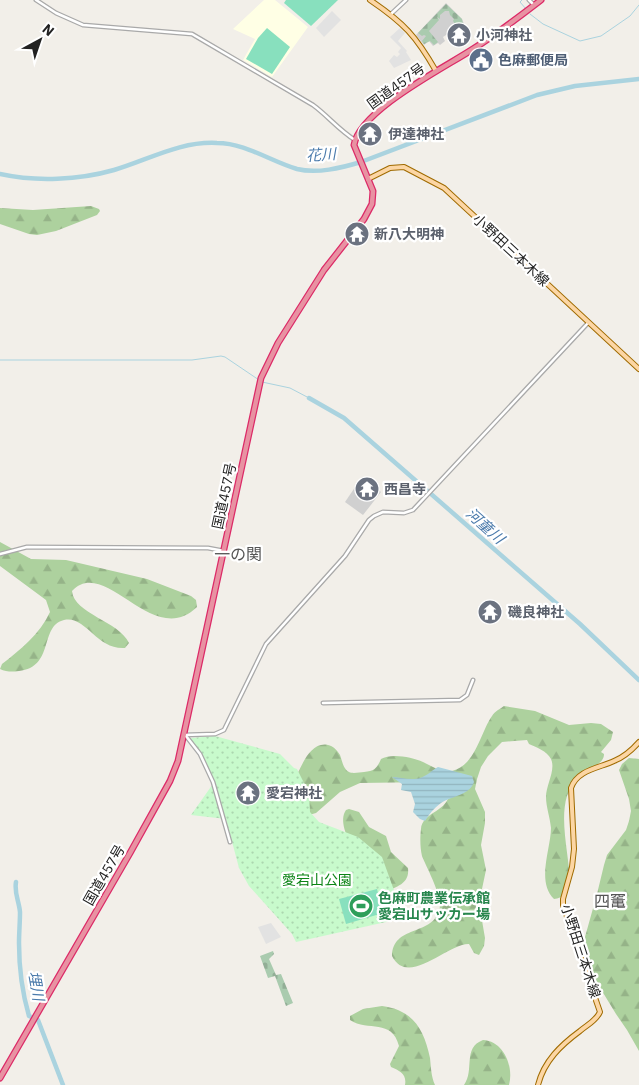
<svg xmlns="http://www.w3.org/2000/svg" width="639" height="1085" font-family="'IBM Plex Sans','Noto Sans JP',sans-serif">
<defs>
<pattern id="forest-firs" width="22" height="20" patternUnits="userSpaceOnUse" patternTransform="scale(1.25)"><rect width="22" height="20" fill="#add19e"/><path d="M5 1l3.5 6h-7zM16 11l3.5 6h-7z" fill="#95b388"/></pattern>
<pattern id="cemetery-stones" width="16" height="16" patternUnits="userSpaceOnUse" patternTransform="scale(1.25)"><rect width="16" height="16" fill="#aacbaf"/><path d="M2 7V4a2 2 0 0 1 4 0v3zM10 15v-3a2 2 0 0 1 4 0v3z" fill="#92ae96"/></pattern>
<pattern id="park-dots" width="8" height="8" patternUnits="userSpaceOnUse" patternTransform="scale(1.25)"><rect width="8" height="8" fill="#c8facc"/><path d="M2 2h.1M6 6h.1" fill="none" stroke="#acd6af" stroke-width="1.8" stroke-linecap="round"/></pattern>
<pattern id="water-rules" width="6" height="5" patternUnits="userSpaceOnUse" patternTransform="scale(1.25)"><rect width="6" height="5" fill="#aad3df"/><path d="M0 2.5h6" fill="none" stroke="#92b5bf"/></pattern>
</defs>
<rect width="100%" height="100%" fill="#f2efe9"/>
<path fill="#ffffe5" d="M264,0H275L308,27L272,77L243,60L255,39L233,29Z"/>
<g fill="#d0d0d0">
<path d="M446,3L462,19L464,24L461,28L455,29L443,37L445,41L440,45L438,43L433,46L429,41L424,45L416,35Z"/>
<path d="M362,477L381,492L363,515L345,502Z"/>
</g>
<g fill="url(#forest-firs)">
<path d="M91,206L99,209L100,211L97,215L56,231L37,235L29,234L0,224V208L33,210Z"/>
<path d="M0,542L31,559L66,560L147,579L191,596L196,600L197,607C153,650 105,555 72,591C74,614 119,621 129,643L125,648C96,650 86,615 64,620C39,626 55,667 19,671C13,672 6,672 0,669L2,664C20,650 40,634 50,612L46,600L0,566Z"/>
<path d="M504,706L535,711L569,725L591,723L601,724L613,732L611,740L601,752L604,754C604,765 589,767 582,774C576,779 570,788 567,796C559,822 570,858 570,885C567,893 563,898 554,899C536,882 551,848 551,828C550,817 546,807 546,797C546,785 556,770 551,759C547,751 536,747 529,744L527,740L502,742L488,756L481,767L477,779L475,789L485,812V823L481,845L486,870L479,903L485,938L484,946L479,955L474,953L469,944C448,943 408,988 392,956C393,925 431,936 439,911C444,898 427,869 422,856C420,848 420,837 421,829C422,813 445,812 449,796L429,782L360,783L340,792L316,813L309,815L293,783C300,770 309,741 328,745C333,746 337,750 340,755C342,760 343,769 349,772C353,774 360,772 364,772C375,771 377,768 381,759C391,753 412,757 423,762C432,766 441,773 452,771C476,765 480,733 492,716C495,711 500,709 504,706Z"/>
<path d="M629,758L639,759V1051L627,1030L616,1014L591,973L585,955V937L597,894L604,865L607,855L626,830L629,821L631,811L629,799L619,770L622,764Z"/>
<path d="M349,809L359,812L369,827L386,836L391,852L408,868C410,884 396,887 384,892C373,876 332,830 346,810Z"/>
<path d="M382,1006C413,1010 424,1029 430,1058C431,1067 431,1076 435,1085H405C407,1074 400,1071 391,1067L390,1064L399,1046C392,1018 368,1032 350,1020V1016L363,1009Z"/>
<path d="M483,1040C504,1041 514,1067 509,1085H464C475,1070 462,1048 483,1040Z"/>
</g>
<g fill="url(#cemetery-stones)">
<path d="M446,4L462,19L463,24L461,27L460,26L457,27L453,21L454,19L450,15L449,11H445L440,15V19L437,17L439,20L429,31L438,42L434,45L430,41L424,44L422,41L426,36L424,35L422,36L418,33Z"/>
<path d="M273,951L274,954L269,959L276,975L281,974L293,1003L286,1006L275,976L268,978L260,956Z"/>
</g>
<path fill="url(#park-dots)" d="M215,736L280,754L294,768L297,769L309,793L310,812L319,822L358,837L382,857L404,918L296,942L292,934L249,886L239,868L226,819L191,815L215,781L200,753L192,742L191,738Z"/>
<g fill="#88e0be">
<path d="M286,0H338L311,26L284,3Z"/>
<path d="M267,28L290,47L272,74L246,59L258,38Z"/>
<path d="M377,889L383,913L346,924L339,899Z"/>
</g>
<g fill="#e2e2e2">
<path d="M332,11L341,20L324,37L316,28Z"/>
<path d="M400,28L405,33L398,41L407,51L406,52L411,60L394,68L389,61L394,55L397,57L400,54L398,52L401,48L390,37Z"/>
<path d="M271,923L281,937L266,944L258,927Z"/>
</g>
<path fill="url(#water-rules)" d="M438,767L472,776L474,782C470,795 452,796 441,803C434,808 429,814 425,821L420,819L413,812L415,804L411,792L401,790L402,784L392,777C400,777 411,781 420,778C427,776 432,770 438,767Z"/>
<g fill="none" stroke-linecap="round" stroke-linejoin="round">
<g stroke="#aad3df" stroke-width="1">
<path d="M522,0L520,2L526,9"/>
<path d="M530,14L543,24L580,41L601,36L630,16L639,5"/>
<path d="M0,360H192L221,356L225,357L259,380"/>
<path d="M262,382L290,388L309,398"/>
</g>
<g stroke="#aad3df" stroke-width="4.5">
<path d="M0,174C36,182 79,180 114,170C148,160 180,141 217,143C245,143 270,161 297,169C317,174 341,168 361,162L537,95L575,86L639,79"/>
<path d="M309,398L344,418L580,624L639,680"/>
<path d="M16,882C14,893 19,901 20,912C20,922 19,933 19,943C19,968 22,992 29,1016L38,1020L63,1085"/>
</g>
<defs>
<g id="minor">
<path d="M36,0L56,13L83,25L192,34L313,105C328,116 339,130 355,140"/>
<path d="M529,0L534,5"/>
<path d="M391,14L406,0"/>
<path d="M0,554L27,547L208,548L224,551"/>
<path d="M323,703L460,700L467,695L473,680"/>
<path d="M184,735L215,734L224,730L266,644L345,556L369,520L374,516L383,512L404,513L413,510L588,323"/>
<path d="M186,736L200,754L213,782L230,842"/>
</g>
<g id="major">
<path d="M370,0C404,23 416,36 436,71"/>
<path d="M368,179L390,168L404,167L444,188L639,369"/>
<path d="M538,1085C544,1061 561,1045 580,1031C587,1025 596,1021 600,1012L563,905V899L572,867L574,849L571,788C577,770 599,768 614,761C624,757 632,750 639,742"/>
</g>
<path id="highway" d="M0,1078L130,853L170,781L178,761L261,378L278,343L324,270L364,219L372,204L373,191L354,145C360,110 444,68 473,49C497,34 519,17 541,0"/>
</defs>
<use href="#minor" stroke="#a9a9a9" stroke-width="5"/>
<use href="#major" stroke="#a06b00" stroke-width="6"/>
<use href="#highway" stroke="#dc2a67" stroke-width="7"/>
<use href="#minor" stroke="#fff" stroke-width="2.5"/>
<use href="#major" stroke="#fcd6a4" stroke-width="4"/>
<use href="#highway" stroke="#e892a2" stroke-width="4.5"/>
</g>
<defs>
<symbol id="temple-disc" viewBox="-11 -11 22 22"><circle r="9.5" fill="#6b7280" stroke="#fff"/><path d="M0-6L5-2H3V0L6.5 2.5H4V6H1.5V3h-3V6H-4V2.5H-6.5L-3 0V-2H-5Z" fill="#fff"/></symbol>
<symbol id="civic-disc" viewBox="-11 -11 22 22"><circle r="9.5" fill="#5c6f8a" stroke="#fff"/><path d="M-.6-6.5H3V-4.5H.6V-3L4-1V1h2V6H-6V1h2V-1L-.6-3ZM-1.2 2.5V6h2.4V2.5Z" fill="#fff"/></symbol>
<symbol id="stadium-disc" viewBox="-11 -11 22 22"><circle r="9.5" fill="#2e9e5b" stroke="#fff"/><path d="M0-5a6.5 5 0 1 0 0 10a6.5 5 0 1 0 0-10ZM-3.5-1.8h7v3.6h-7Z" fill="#fff"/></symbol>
</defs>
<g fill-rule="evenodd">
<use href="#temple-disc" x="445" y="21" width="28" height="28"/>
<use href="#civic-disc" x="467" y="46" width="28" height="28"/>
<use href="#temple-disc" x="356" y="120" width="28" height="28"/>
<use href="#temple-disc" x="343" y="220" width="28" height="28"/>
<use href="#temple-disc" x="353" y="475" width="28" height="28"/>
<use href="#temple-disc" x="476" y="598" width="28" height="28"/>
<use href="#temple-disc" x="234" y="779" width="28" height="28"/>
<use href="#stadium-disc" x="347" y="892" width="28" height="28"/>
</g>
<g text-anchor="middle" stroke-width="4.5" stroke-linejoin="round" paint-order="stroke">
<g font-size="14" font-weight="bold" fill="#5b616d" stroke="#fff" text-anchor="start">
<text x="476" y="40">小河神社</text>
<text x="388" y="139">伊達神社</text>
<text x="374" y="239">新八大明神</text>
<text x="384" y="494">西昌寺</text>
<text x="508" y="617">磯良神社</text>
<text x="266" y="798">愛宕神社</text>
</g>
<g font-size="14" font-weight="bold" fill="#4e5e75" stroke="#fff" text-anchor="start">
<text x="498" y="65">色麻郵便局</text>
</g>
<g font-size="14" fill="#222" stroke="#fff">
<text transform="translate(396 86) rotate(-36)" y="5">国道457号</text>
<text transform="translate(511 250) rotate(43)" y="5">小野田三本木線</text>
<text transform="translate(224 496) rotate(-78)" y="5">国道457号</text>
<text transform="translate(104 875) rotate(-60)" y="5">国道457号</text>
<text transform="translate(581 951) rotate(72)" y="5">小野田三本木線</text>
</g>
<g font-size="14" fill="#0c8416" stroke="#fff">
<text x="317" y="885">愛宕山公園</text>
</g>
<g font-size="14" font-weight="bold" fill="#27864d" stroke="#fff" text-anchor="start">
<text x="378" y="903">色麻町農業伝承館<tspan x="378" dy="16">愛宕山サッカー場</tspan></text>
</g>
<g font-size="15" font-style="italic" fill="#4a7aab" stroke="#fff">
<text transform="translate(321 155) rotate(-4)" y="5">花川</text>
<text transform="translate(485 526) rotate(42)" y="5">河童川</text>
<text transform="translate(36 986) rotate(80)" y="5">埋川</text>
</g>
<g font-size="16" fill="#555" stroke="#fff">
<text x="238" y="560">一の関</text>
<text x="610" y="907">四竃</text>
</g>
</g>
<g transform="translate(40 40) rotate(40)" stroke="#ffffff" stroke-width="4" paint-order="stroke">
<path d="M0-4L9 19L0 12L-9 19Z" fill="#222222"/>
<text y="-8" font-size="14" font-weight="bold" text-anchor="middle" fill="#222222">N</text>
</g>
</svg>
